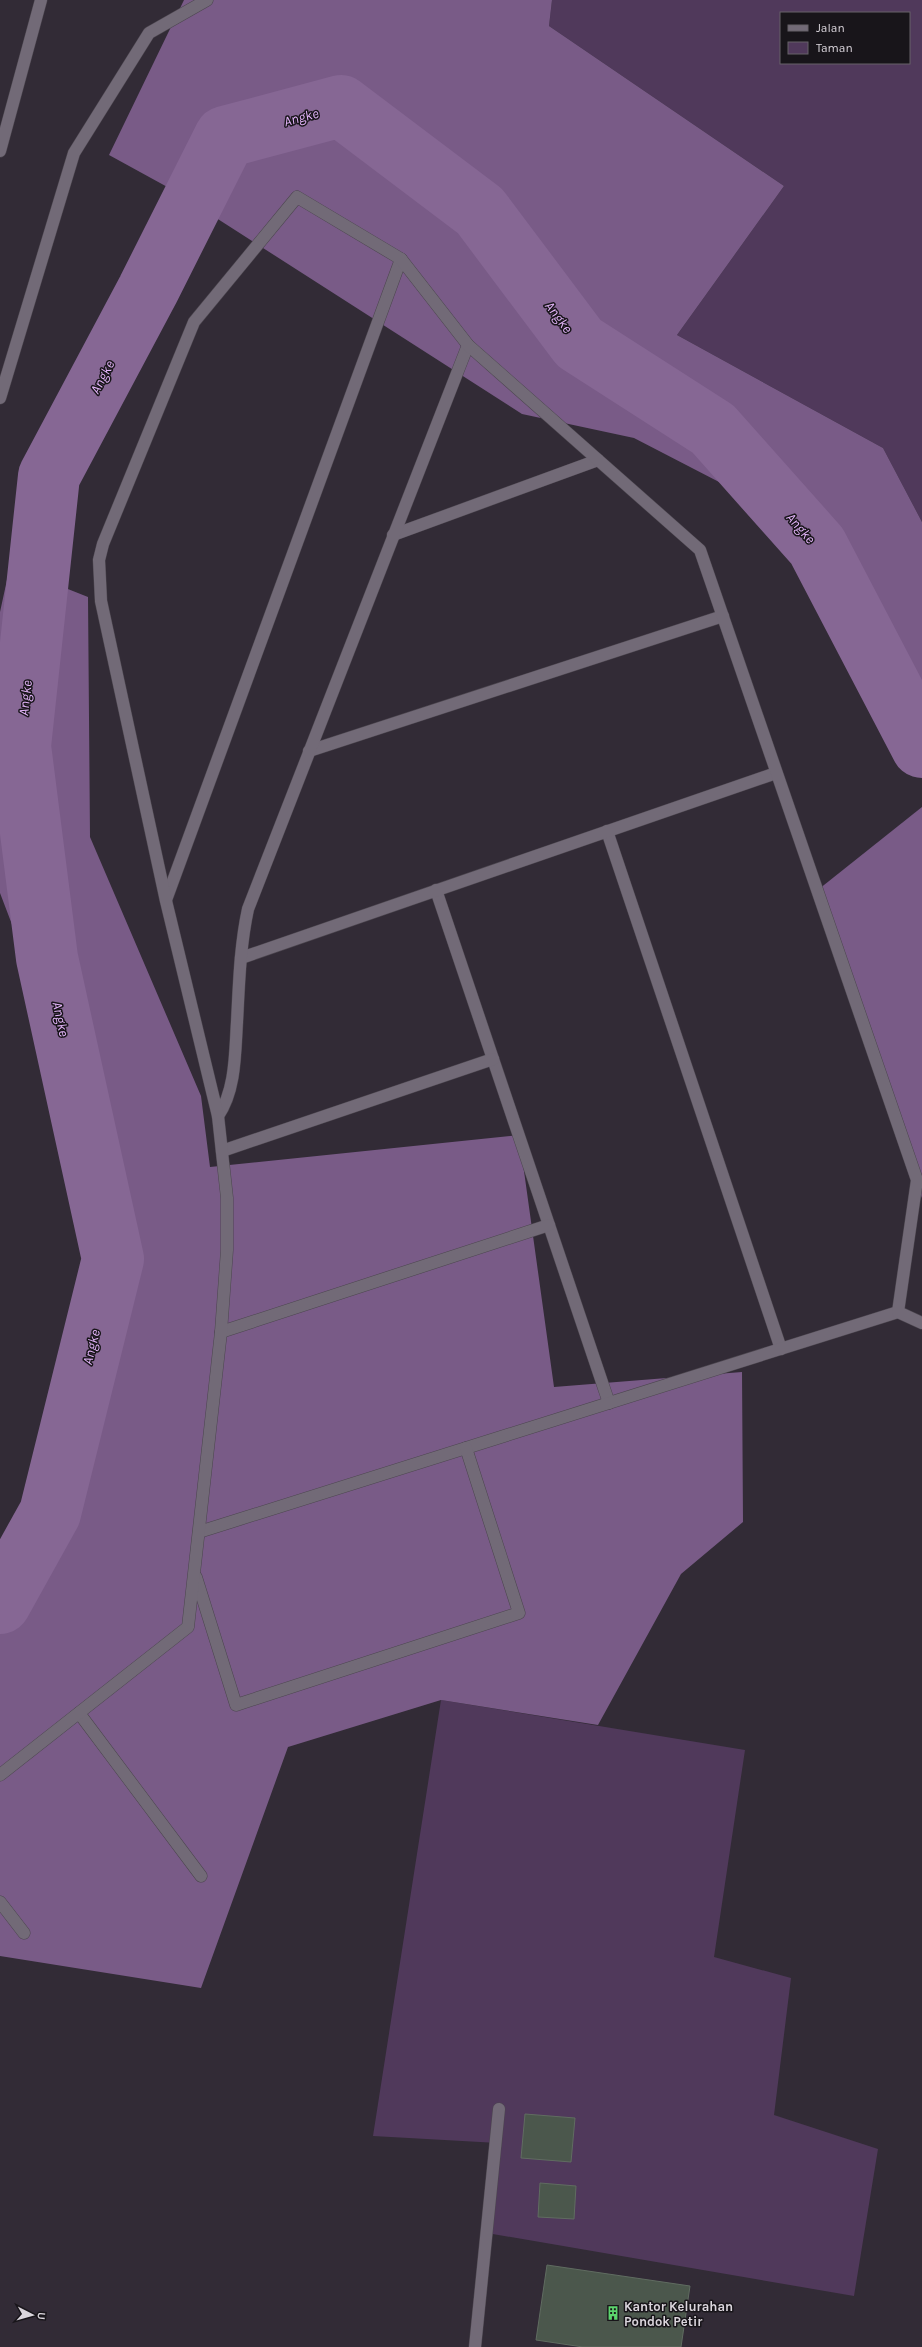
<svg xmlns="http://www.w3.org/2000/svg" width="922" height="2347" font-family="Karla,sans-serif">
<rect width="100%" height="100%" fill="#322b36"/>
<g fill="#50395b" fill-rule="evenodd">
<path d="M552,0H922V522L883,448L677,335L784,186L549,26ZM781,13H909V63H781Z"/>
<path d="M441,1700L745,1750L714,1957L791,1978L774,2115L878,2149L854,2296L487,2233L498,2143L373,2136Z"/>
</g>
<g fill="#795b87">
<path d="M184,0H552L549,26L784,186L677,335L883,448L922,522V699L829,539L634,438L522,414L171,189L109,155Z"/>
<path d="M10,566L88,597L90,837L201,1096L210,1167L519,1135L554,1387L742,1372L743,1522L681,1574L598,1725L441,1700L288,1747L201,1988L0,1956V1558L68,1445L91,1132L0,893V612Z"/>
<path d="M922,807V1198L819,889Z"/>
</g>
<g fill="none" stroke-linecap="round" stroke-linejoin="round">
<path stroke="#866794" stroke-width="62" d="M0,1603L50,1513L113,1259L47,958L20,746L49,476L148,290L225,137L341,106L480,211L579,343L713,429L817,546L922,747"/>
</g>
<g fill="#4b574c" stroke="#606c61">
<path d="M525,2114L575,2118L571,2162L521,2158Z"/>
<path d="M540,2183L576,2186L574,2219L538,2217Z"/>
<path d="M547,2265L690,2286L681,2347H583L536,2340Z"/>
</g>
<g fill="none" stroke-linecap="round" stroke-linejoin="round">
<defs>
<g id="minor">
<path d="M0,151L41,0"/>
<path d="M0,398L74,153L149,33L207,0"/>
<path d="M393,535L598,460"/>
<path d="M309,751L723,616"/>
<path d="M607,831L781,1349"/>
<path d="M436,890L609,1403"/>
<path d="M166,900L401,259"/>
<path d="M241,958L776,773"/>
<path d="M218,1116C236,1090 235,1052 237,1022C239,984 240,946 248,909L468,345"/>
<path d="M222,1151L493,1059"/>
<path d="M221,1332L549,1225"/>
<path d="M199,1532L898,1312"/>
<path d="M196,1577L236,1705L519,1613L466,1448"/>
<path d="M79,1713L201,1876"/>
<path d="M0,1775L188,1627L221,1332L227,1250V1198L218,1116L166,901L101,601L99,560L103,544L194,322L297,197L401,259L468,345L700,550L917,1180L898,1312L922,1323"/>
<path d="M0,1902L24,1933"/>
<path d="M475,2347L499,2109"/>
</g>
</defs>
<use href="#minor" stroke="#4c464f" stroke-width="13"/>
<use href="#minor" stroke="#726a77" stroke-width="12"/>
</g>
<defs>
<symbol id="building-bare" viewBox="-9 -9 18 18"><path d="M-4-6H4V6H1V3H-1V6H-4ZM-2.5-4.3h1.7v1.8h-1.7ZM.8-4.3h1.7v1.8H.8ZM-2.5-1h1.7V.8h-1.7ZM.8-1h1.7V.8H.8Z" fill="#5cd56d" stroke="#18151a" stroke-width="2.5" paint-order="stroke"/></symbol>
</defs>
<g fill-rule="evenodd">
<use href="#building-bare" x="603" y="2303" width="20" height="20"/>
</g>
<g text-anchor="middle" stroke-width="3" stroke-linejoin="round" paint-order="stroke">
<g font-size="13" font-weight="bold" fill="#dbd6dd" stroke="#18151a" text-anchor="start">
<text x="624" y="2311">Kantor Kelurahan<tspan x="624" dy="15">Pondok Petir</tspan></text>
</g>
<g font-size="14" font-style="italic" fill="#e4b5fa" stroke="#18151a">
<text transform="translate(301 117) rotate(-15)" y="5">Angke</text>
<text transform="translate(559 317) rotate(53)" y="5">Angke</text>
<text transform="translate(102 377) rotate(-62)" y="5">Angke</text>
<text transform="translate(801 528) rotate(49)" y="5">Angke</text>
<text transform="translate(25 698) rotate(-84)" y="5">Angke</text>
<text transform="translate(61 1019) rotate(78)" y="5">Angke</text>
<text transform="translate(91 1347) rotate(-76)" y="5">Angke</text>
</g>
</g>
<rect x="780" y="12" width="130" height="52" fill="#18151a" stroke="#666268"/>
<rect x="788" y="25" width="20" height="6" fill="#726a77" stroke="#666268"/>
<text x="816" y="32" font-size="12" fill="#dbd6dd">Jalan</text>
<rect x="788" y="42" width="20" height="12" fill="#50395b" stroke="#666268"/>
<text x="816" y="52" font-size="12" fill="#dbd6dd">Taman</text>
<g transform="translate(32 2315) rotate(96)" stroke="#18151a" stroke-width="3" paint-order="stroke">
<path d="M0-3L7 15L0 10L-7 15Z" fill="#dbd6dd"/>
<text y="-6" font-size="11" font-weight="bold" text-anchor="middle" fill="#dbd6dd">U</text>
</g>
</svg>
